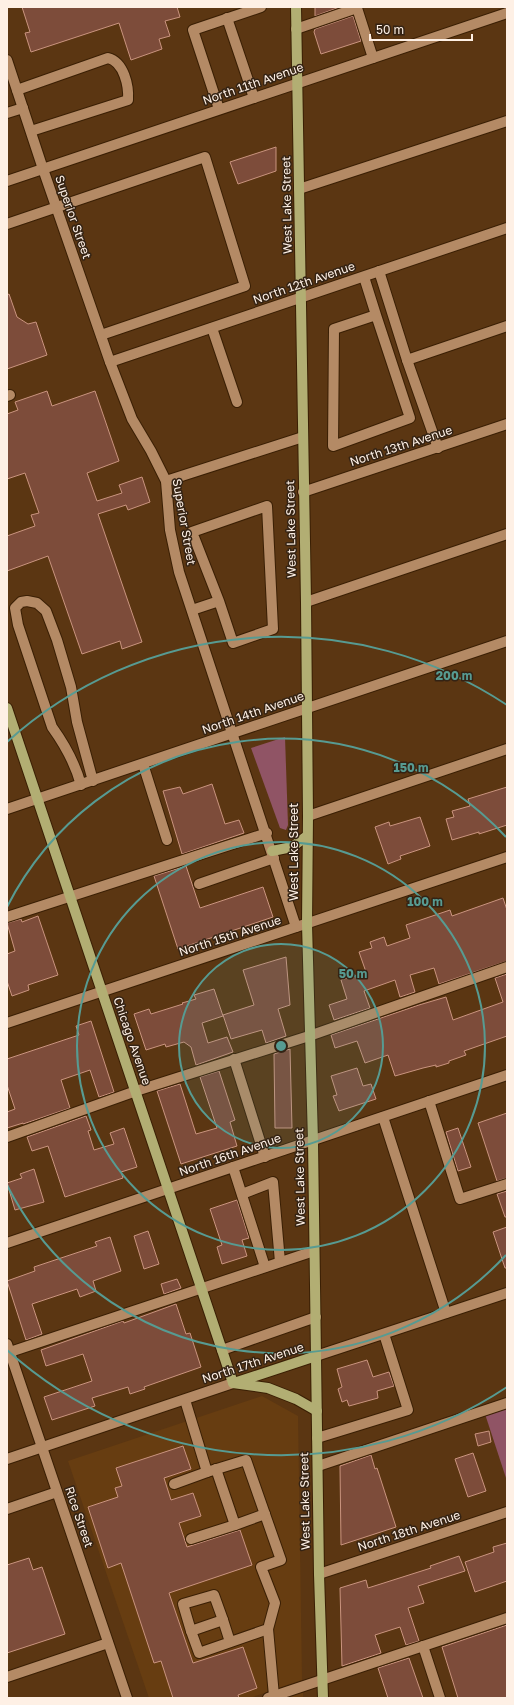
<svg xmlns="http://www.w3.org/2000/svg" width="514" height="1705" font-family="'Golos Text',sans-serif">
<rect width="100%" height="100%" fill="#5b3612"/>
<g fill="#673d11">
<path d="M262,1396L298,1416L302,1680L250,1698H149L68,1461Z"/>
<path d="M303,1690V1698H279Z"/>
</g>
<g fill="#905465">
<path d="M285,737L288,825L286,830L280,828L251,748Z"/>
<path d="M507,1407V1481L485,1414Z"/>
</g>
<g fill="#7d4c3a" stroke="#ca947f">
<path d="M22,7H177L180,17L165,21L170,36L159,39L162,49L131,60L119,23L31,52L25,33L30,32Z"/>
<path d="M315,7H340L315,16Z"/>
<path d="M353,16L361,41L321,54L314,32L315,29Z"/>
<path d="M276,147V171L238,184L230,162Z"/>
<path d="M9,294L17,317L28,324L36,322L47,355L7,369V295Z"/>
<path d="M47,391L52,406L95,391L119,461L87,473L97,501L122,493L119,485L142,477L150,502L128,510L126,505L98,514L142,642L122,649L120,641L82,654L48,556L7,571V536L35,526L31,515L39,513L25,473L7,479V414L18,410L15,402Z"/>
<path d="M212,784L225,824L239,820L244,833L182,854L163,791L180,787L183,794Z"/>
<path d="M507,787V825L479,834V832L452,840L446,819L454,817L452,811L470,806L468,799Z"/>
<path d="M420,817L430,846L400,856L401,859L388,864L375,827L389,822L390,826Z"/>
<path d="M186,866L200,908L263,887L273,917L178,949L154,876Z"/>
<path d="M503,898L507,910V961L439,984L434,968L410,975L415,992L400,997L395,980L364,991L370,1008L334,1020L329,1005L347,999L341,980L366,972L359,952L372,948L370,942L384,937L387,946L410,938L406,925L450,910L452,916Z"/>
<path d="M38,916L58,975L28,985L29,990L12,996L7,981V954L15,951L7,923L21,919L22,922Z"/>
<path d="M286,957L290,1005L278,1009L286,1036L266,1043L262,1030L231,1039L223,1015L254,1005L243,970Z"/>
<path d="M507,974V1036L464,1051L466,1055L449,1061V1063L436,1067V1065L423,1068L395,1076L388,1055L365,1063L357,1041L335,1048L331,1035L419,1005L446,997L453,1020L503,1002L495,978Z"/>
<path d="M214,989L223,1016L202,1023L208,1043L227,1037L233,1052L196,1065L191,1047L184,1042L166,1047L165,1044L146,1050L134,1014L149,1009L151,1014L183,1004L182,1003L196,999L194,995Z"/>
<path d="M91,1021L114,1092L99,1097L90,1070L61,1080L70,1108L23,1124V1123L7,1128V1112L15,1109L7,1085V1059L79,1035L76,1026Z"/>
<path d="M290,1049L292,1128H275L274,1054Z"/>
<path d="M357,1068L363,1086L371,1084L376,1099L339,1111L333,1096L337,1095L331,1076Z"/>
<path d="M219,1071L235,1120L230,1122L237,1146L181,1164L157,1091L180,1084L196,1134L217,1128L200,1077Z"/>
<path d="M507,1113V1178L497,1181L478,1123Z"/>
<path d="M86,1116L91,1130L88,1131L94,1150L114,1144L110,1133L124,1128L137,1167L121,1172L123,1178L65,1197L48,1146L32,1151L27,1137Z"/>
<path d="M458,1128L471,1167L458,1171L446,1132Z"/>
<path d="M34,1169L44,1202L15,1210L7,1183L22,1178L20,1174Z"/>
<path d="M507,1191V1217H505L497,1194Z"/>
<path d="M237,1200L249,1238L242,1240L247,1256L222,1264L217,1247L222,1245L210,1209Z"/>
<path d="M507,1227V1268H505L493,1232Z"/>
<path d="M148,1231L159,1264L144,1269L134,1236Z"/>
<path d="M110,1237L121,1271L93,1281L96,1291L80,1297L77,1289L32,1304L42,1334L26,1340L7,1281L35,1271L34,1267L97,1246L95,1242Z"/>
<path d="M177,1279L181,1288L164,1294L161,1284Z"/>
<path d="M176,1304L186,1334L190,1333L201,1367L144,1387L145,1389L130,1394L128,1387L92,1398L95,1406L52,1420L44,1397L92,1381L83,1354L46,1366L41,1350L123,1321L124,1323Z"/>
<path d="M367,1360L373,1377L389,1372L394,1386L377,1391L378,1398L349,1406L347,1400L342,1402L338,1389L342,1387L337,1369Z"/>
<path d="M489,1431L491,1442L478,1446L475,1434Z"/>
<path d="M183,1446L191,1469L164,1478L171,1500L193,1493L201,1516L179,1523L187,1547L240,1530L252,1565L169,1593L193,1663L243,1647L257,1688L238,1695L239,1698H173L161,1661L154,1663L121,1563L108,1568L88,1507L118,1497L115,1488L122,1486L116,1468Z"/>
<path d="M473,1453L486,1491L468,1497L455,1459Z"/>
<path d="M371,1455L375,1469L377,1468L396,1527L341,1545L340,1466Z"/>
<path d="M507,1543V1581L475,1592L465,1562L494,1552L493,1547Z"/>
<path d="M459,1556L465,1571L418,1586L424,1603L408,1608L419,1641L406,1645L400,1627L375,1635L381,1653L342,1666L340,1588L366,1580L368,1588L431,1568L430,1566Z"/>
<path d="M29,1558L33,1570L42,1567L65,1634L7,1653V1565Z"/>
<path d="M507,1625V1698H458L442,1647Z"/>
<path d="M409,1658L423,1698H388L378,1668Z"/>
</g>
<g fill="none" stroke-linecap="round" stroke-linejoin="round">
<defs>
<g id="minor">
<path d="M227,18L254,98"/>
<path d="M296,29L357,8L373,58"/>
<path d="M7,60L43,169L110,362L132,419L151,451L166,481L170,530L179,572L296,927"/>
<path d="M17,90L108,58C124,62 129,86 128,100L31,131"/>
<path d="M219,109L193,30L261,7"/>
<path d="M7,113L23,108"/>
<path d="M7,181L507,13"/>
<path d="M299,189L507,121"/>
<path d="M7,224L205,157L245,286L101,335"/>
<path d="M379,271L407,360L507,326"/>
<path d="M364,277L376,315L334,329L333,446L410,418L376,315"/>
<path d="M212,328L237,402"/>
<path d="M407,360L438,448"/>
<path d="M110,362L507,228"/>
<path d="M7,396L10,395"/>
<path d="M166,481L303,437"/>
<path d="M303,492L507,424"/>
<path d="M306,602L507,534"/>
<path d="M192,610L219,601L233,643L273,629L267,506L192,532L219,601"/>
<path d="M143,764L167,840"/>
<path d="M81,785C75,763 65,745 52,727L18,625L15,608L21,602L27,601L37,603L46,611L57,640L71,687L77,722L93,781"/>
<path d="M7,809L507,641"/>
<path d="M308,816L507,749"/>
<path d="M199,884L274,858"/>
<path d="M7,917L267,833"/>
<path d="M7,1023L507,857"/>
<path d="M234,1059L265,1157"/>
<path d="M429,1101L460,1199L507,1184"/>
<path d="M383,1117L446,1313"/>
<path d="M7,1137L136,1091L309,1036L507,967"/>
<path d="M233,1167L265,1267"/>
<path d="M242,1194L273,1182L280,1262"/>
<path d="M7,1243L507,1075"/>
<path d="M7,1344L127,1698"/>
<path d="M222,1350L316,1317"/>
<path d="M7,1353L314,1251"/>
<path d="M316,1356L507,1293"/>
<path d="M185,1400L207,1472L246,1460L281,1560L261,1567L275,1603L268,1629L199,1653L191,1631L223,1620L230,1642"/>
<path d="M317,1438L408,1410L384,1334"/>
<path d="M7,1459L233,1383"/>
<path d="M318,1466L507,1403"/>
<path d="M216,1469L235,1525L265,1514"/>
<path d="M174,1484L207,1472"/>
<path d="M7,1509L57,1492"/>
<path d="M191,1539L235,1525"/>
<path d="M319,1574L507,1512"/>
<path d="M268,1629L274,1696"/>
<path d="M191,1631L183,1604L214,1595L223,1620"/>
<path d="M423,1646L440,1698"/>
<path d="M7,1677L108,1643"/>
<path d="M268,1698L507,1618"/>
</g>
<g id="major">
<path d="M296,7L306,602L308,816L307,924L313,1141L319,1574L323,1698"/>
<path d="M7,708L233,1383"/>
<path d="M272,851L292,847L307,836"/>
<path d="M237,1382L316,1356"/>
<path d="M233,1383L268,1388L296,1399L317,1411"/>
</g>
</defs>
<use href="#minor" stroke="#3a1f04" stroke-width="12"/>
<use href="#major" stroke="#3a1f04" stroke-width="12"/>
<use href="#minor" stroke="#b48a65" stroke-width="10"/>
<use href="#major" stroke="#b2ae73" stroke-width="10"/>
</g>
<circle cx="281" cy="1046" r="102" fill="#579b92" fill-opacity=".12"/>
<g fill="none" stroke="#579b92" stroke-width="2">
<circle cx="281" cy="1046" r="102"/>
<circle cx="281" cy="1046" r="204"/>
<path d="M506 1255A307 307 0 0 1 7 1185M7 907A307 307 0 0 1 506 837"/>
<path d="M507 1387A409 409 0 0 1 7 1350M7 742A409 409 0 0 1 507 705"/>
</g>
<g text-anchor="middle" stroke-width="3" stroke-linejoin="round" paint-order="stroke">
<g font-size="12" fill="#fef0e5" stroke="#342314">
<text transform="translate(253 84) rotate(-19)" y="4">North 11th Avenue</text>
<text transform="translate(287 205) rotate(-91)" y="4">West Lake Street</text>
<text transform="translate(73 217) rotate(71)" y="4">Superior Street</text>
<text transform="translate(304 283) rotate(-19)" y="4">North 12th Avenue</text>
<text transform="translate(401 446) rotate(-18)" y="4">North 13th Avenue</text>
<text transform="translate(184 522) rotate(80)" y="4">Superior Street</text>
<text transform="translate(291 529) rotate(-91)" y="4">West Lake Street</text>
<text transform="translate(253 713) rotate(-19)" y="4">North 14th Avenue</text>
<text transform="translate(294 852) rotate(-90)" y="4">West Lake Street</text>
<text transform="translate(230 936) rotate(-18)" y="4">North 15th Avenue</text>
<text transform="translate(132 1041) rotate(71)" y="4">Chicago Avenue</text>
<text transform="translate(230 1155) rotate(-19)" y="4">North 16th Avenue</text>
<text transform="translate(300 1177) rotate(-91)" y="4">West Lake Street</text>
<text transform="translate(253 1363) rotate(-18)" y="4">North 17th Avenue</text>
<text transform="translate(305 1501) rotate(-91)" y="4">West Lake Street</text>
<text transform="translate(79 1517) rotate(71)" y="4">Rice Street</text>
<text transform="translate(409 1531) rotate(-18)" y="4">North 18th Avenue</text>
</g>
</g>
<circle cx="281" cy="1046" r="6" fill="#579b92" stroke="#342314" stroke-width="2"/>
<g font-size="12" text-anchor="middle" font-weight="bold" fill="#579b92" stroke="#342314" stroke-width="3" stroke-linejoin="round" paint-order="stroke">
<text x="454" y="680">200 m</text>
<text x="411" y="772">150 m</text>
<text x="425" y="906">100 m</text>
<text x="353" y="978">50 m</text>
</g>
<rect width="514" height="1705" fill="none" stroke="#fef0e5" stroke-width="16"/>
<path d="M370 34v6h102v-6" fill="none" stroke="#fef0e5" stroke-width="2"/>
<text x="376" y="34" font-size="12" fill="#fef0e5" stroke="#342314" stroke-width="3" paint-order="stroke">50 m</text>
</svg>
